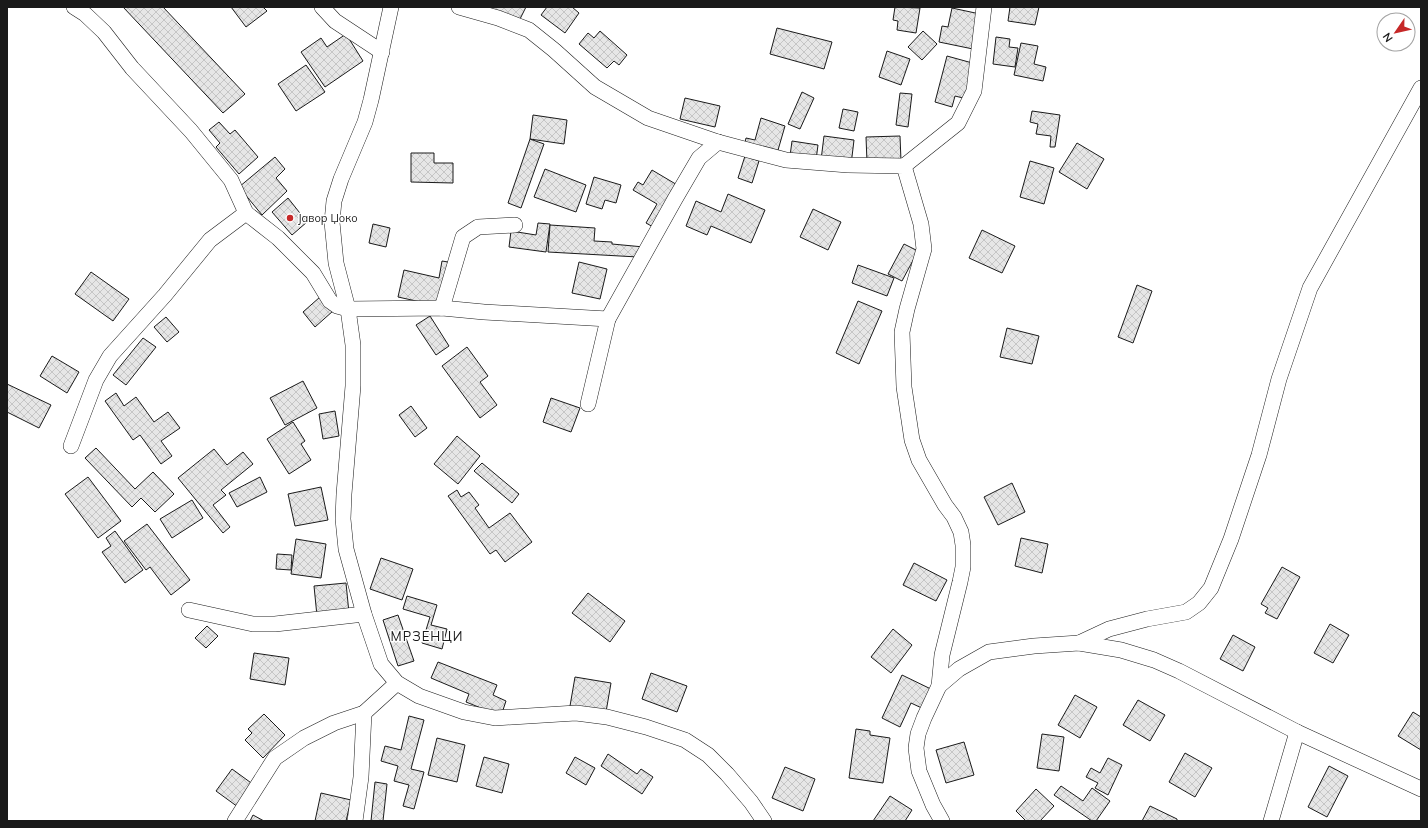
<svg xmlns="http://www.w3.org/2000/svg" width="1428" height="828" font-family="Mulish,sans-serif">
<defs>
<pattern id="building-cross-hatch" width="8" height="8" patternUnits="userSpaceOnUse"><rect width="8" height="8" fill="#e6e6e6"/><path d="M0 0l8 8M0 8l8-8" fill="none" stroke="#c5c5c5"/></pattern>
</defs>
<rect width="100%" height="100%" fill="#fff"/>
<g fill="url(#building-cross-hatch)" stroke="#1a1a1a">
<path d="M123,7H163L245,94L223,113Z"/>
<path d="M231,7H263L267,11L246,27Z"/>
<path d="M487,7H526L518,23Z"/>
<path d="M547,7H572L579,13L565,33L541,15Z"/>
<path d="M895,7L920,8L916,33L897,30L898,21L893,20Z"/>
<path d="M1010,7H1039L1035,25L1008,21Z"/>
<path d="M952,8L980,14L973,49L939,42L942,26L948,27Z"/>
<path d="M777,28L832,42L824,69L770,54Z"/>
<path d="M600,31L627,55L619,65L614,61L607,68L579,44L588,33L594,38Z"/>
<path d="M923,31L937,44L922,60L908,47Z"/>
<path d="M346,34L363,61L325,87L301,52L321,38L327,47Z"/>
<path d="M996,37L1010,39L1009,47L1018,48L1015,67L993,64Z"/>
<path d="M1021,43L1038,46L1034,64L1046,67L1043,81L1014,75Z"/>
<path d="M887,51L910,59L901,85L879,77Z"/>
<path d="M947,56L976,64L967,99L955,96L952,107L935,102Z"/>
<path d="M306,65L325,92L296,111L278,84Z"/>
<path d="M802,92L814,98L800,129L788,124Z"/>
<path d="M900,93L912,94L908,127L896,125Z"/>
<path d="M685,98L720,106L715,127L680,119Z"/>
<path d="M843,109L858,112L854,131L839,128Z"/>
<path d="M1032,111L1060,115L1055,147H1050L1051,136L1036,134L1038,124L1030,122Z"/>
<path d="M533,115L567,120L564,144L530,139Z"/>
<path d="M761,118L785,126L776,157L744,147L746,138L755,140Z"/>
<path d="M219,122L230,134L235,130L258,157L239,174L216,147L220,143L209,130Z"/>
<path d="M824,136L854,140L851,165L821,160Z"/>
<path d="M900,136L901,161L867,162L866,137Z"/>
<path d="M530,139L544,144L521,208L508,203Z"/>
<path d="M792,141L818,145L816,160L790,156Z"/>
<path d="M1077,143L1104,159L1087,189L1059,172Z"/>
<path d="M411,153H434V163H453V183L411,182Z"/>
<path d="M745,156L759,161L752,183L738,178Z"/>
<path d="M275,157L285,169L276,178L287,191L262,215L239,187Z"/>
<path d="M1030,161L1054,168L1044,204L1020,197Z"/>
<path d="M545,169L586,185L576,212L534,197Z"/>
<path d="M652,170L679,186L655,228L646,223L657,204L633,190L638,182L643,185Z"/>
<path d="M594,177L621,185L616,203L605,200L602,209L586,204Z"/>
<path d="M728,194L765,210L751,243L711,226L707,235L686,226L696,201L721,212Z"/>
<path d="M288,198L307,222L292,235L272,212Z"/>
<path d="M813,209L841,222L828,250L800,237Z"/>
<path d="M538,223L550,224L546,252L509,247L511,231L536,235Z"/>
<path d="M373,224L390,228L386,247L369,243Z"/>
<path d="M550,225L595,228L594,241L612,242V244L644,247L638,257L548,252Z"/>
<path d="M982,230L1015,246L1002,273L969,258Z"/>
<path d="M904,244L918,251L902,281L888,274Z"/>
<path d="M442,261L448,262L439,306L398,297L404,270L439,278Z"/>
<path d="M579,262L607,269L600,299L572,293Z"/>
<path d="M858,265L894,278L887,296L852,283Z"/>
<path d="M91,272L129,299L113,321L75,294Z"/>
<path d="M1137,285L1152,291L1133,343L1118,337Z"/>
<path d="M320,297L333,311L315,327L303,312Z"/>
<path d="M858,301L882,311L859,364L836,353Z"/>
<path d="M430,316L449,346L436,355L416,325Z"/>
<path d="M166,317L179,332L167,342L154,327Z"/>
<path d="M1007,328L1039,336L1032,364L1000,357Z"/>
<path d="M143,338L156,347L126,385L113,375Z"/>
<path d="M467,347L488,376L480,382L497,405L480,418L442,366Z"/>
<path d="M52,356L79,372L67,393L40,376Z"/>
<path d="M303,381L317,408L285,425L270,398Z"/>
<path d="M7,384L51,405L39,428L7,412Z"/>
<path d="M116,393L124,406L136,397L154,422L168,412L180,428L161,441L172,456L161,464L140,435L133,440L105,401Z"/>
<path d="M551,398L580,408L571,432L543,422Z"/>
<path d="M411,406L427,428L415,437L399,415Z"/>
<path d="M335,411L339,436L323,439L319,414Z"/>
<path d="M293,422L305,441L301,444L311,460L289,474L267,439Z"/>
<path d="M457,436L480,456L458,484L434,464Z"/>
<path d="M96,448L135,489L153,472L174,494L155,512L141,498L132,507L85,458Z"/>
<path d="M214,449L227,465L243,452L253,464L221,490L226,495L213,505L230,527L223,533L178,478Z"/>
<path d="M482,463L519,494L512,503L474,471Z"/>
<path d="M88,477L121,521L98,538L65,494Z"/>
<path d="M260,477L267,492L237,507L229,493Z"/>
<path d="M1012,483L1025,512L998,525L984,497Z"/>
<path d="M321,487L328,520L295,526L288,494Z"/>
<path d="M457,490L461,497L469,492L479,505L475,508L489,528L510,513L532,542L505,562L496,550L490,554L448,496Z"/>
<path d="M192,500L203,518L172,538L160,519Z"/>
<path d="M147,524L190,580L171,595L150,567L146,570L124,541Z"/>
<path d="M115,531L143,570L125,583L102,552L111,546L106,538Z"/>
<path d="M1021,538L1048,544L1042,573L1015,566Z"/>
<path d="M296,539L326,544L321,578L291,574Z"/>
<path d="M277,554L292,555L291,570L276,569Z"/>
<path d="M381,558L413,569L402,600L370,589Z"/>
<path d="M914,563L947,580L936,601L903,585Z"/>
<path d="M1282,567L1300,577L1277,619L1265,613L1268,608L1261,604Z"/>
<path d="M346,583L349,613L317,616L314,586Z"/>
<path d="M588,593L625,621L610,642L572,613Z"/>
<path d="M407,596L437,605L431,625L447,629L442,649L422,643L430,617L403,609Z"/>
<path d="M398,615L414,661L398,666L383,620Z"/>
<path d="M1330,624L1349,635L1333,663L1314,653Z"/>
<path d="M207,626L218,636L206,648L195,638Z"/>
<path d="M893,629L912,645L891,673L871,657Z"/>
<path d="M1233,635L1255,647L1243,671L1220,659Z"/>
<path d="M254,653L289,658L285,685L250,679Z"/>
<path d="M438,662L497,685L493,695L506,701L501,716L466,702L469,694L431,678Z"/>
<path d="M651,673L687,686L677,712L642,699Z"/>
<path d="M902,675L935,691L926,710L911,703L900,727L882,718Z"/>
<path d="M575,677L611,683L606,712L570,706Z"/>
<path d="M1075,695L1097,707L1080,738L1058,725Z"/>
<path d="M1138,700L1165,715L1150,741L1123,725Z"/>
<path d="M1413,712L1421,717V750L1398,736Z"/>
<path d="M264,714L285,735L263,758L245,740L252,733L248,729Z"/>
<path d="M409,716L424,720L411,769L424,772L414,809L403,806L409,785L394,781L398,766L381,761L385,746L401,750Z"/>
<path d="M856,729L870,731V735L890,738L883,783L849,778Z"/>
<path d="M1042,734L1064,737L1059,771L1037,768Z"/>
<path d="M437,738L465,745L457,782L428,775Z"/>
<path d="M964,742L974,775L946,783L936,750Z"/>
<path d="M1185,753L1212,768L1195,797L1169,782Z"/>
<path d="M608,754L637,774L641,769L653,777L642,794L601,766Z"/>
<path d="M484,757L509,764L502,793L476,786Z"/>
<path d="M575,757L595,768L586,785L566,773Z"/>
<path d="M1108,758L1122,765L1108,795L1095,788L1098,783L1086,777L1091,768L1100,773Z"/>
<path d="M1329,766L1348,776L1327,817L1308,807Z"/>
<path d="M785,767L815,779L803,811L772,798Z"/>
<path d="M232,769L254,785L238,807L216,791Z"/>
<path d="M375,782L387,784L383,821H371Z"/>
<path d="M1061,786L1083,801L1092,788L1110,801L1096,821H1092L1054,795Z"/>
<path d="M1036,789L1054,806L1040,821H1026L1016,811Z"/>
<path d="M321,793L351,800L346,821H315Z"/>
<path d="M890,796L912,810L905,821H873Z"/>
<path d="M1150,806L1177,819V821H1142Z"/>
<path d="M253,815L264,821H250Z"/>
</g>
<g fill="none" stroke-linecap="round" stroke-linejoin="round">
<defs>
<g id="street">
<path d="M74,7L85,14L104,32L132,68L191,131L231,180L246,213"/>
<path d="M322,7L335,21L382,52"/>
<path d="M391,7L371,100L365,122L341,179L334,201L332,222L336,263L348,309L353,345V386L344,494L343,519L346,549L364,614L381,664L397,683L419,696L464,712L495,718L576,713L607,717L646,727L685,740L708,755L727,774L751,802L764,821"/>
<path d="M459,7L498,18L529,30L554,50L595,87L648,118L718,142L786,160L848,165L904,166L921,224L924,249L907,309L902,332L904,387L912,440L919,460L945,505L954,517L961,532L963,545V567L960,582L942,655L939,686L924,718L918,734L916,748L919,771L933,805L942,821"/>
<path d="M904,166L958,123L974,91L984,7"/>
<path d="M442,308L463,237L478,227L515,225"/>
<path d="M588,404L608,319L675,199L699,158L718,142"/>
<path d="M71,446L96,380L110,356L165,295L210,240L246,213L278,238L313,273L330,301L337,306L348,309L442,308L484,312L608,319"/>
<path d="M189,610L253,624H275L364,614"/>
<path d="M1079,643L1109,629L1147,619L1186,612L1199,603L1211,588L1231,539L1259,455L1279,379L1310,288L1421,88"/>
<path d="M939,686L959,669L989,652L1034,646L1079,643L1121,650L1154,660L1179,671L1297,732L1421,789"/>
<path d="M235,821L275,758L304,738L334,723L364,713L397,683"/>
<path d="M355,821L361,777L364,713"/>
<path d="M1271,821L1297,732"/>
</g>
</defs>
<use href="#street" stroke="#1a1a1a" stroke-width="16"/>
<use href="#street" stroke="#fff" stroke-width="15"/>
</g>
<circle fill="#c62828" stroke="#fff" stroke-width="1.5" cx="290" cy="218" r="4"/>
<g text-anchor="middle" stroke-width="3" stroke-linejoin="round" paint-order="stroke">
<g font-size="11" fill="#1a1a1a" stroke="#fff" text-anchor="start">
<text x="298" y="222">Јавор Џоко</text>
</g>
<g font-size="13" letter-spacing="1" fill="#1a1a1a" stroke="#fff">
<text x="427" y="641">МРЗЕНЦИ</text>
</g>
</g>
<rect width="1428" height="828" fill="none" stroke="#1a1a1a" stroke-width="16"/>
<g transform="translate(1396 32) rotate(236)"><circle r="19" fill="#ffffff" stroke="#a3a3a3"/>
<path d="M0-3L7 15L0 10L-7 15Z" fill="#c62828"/>
<text y="-6" font-size="11" font-weight="bold" text-anchor="middle" fill="#1a1a1a">N</text>
</g>
</svg>
